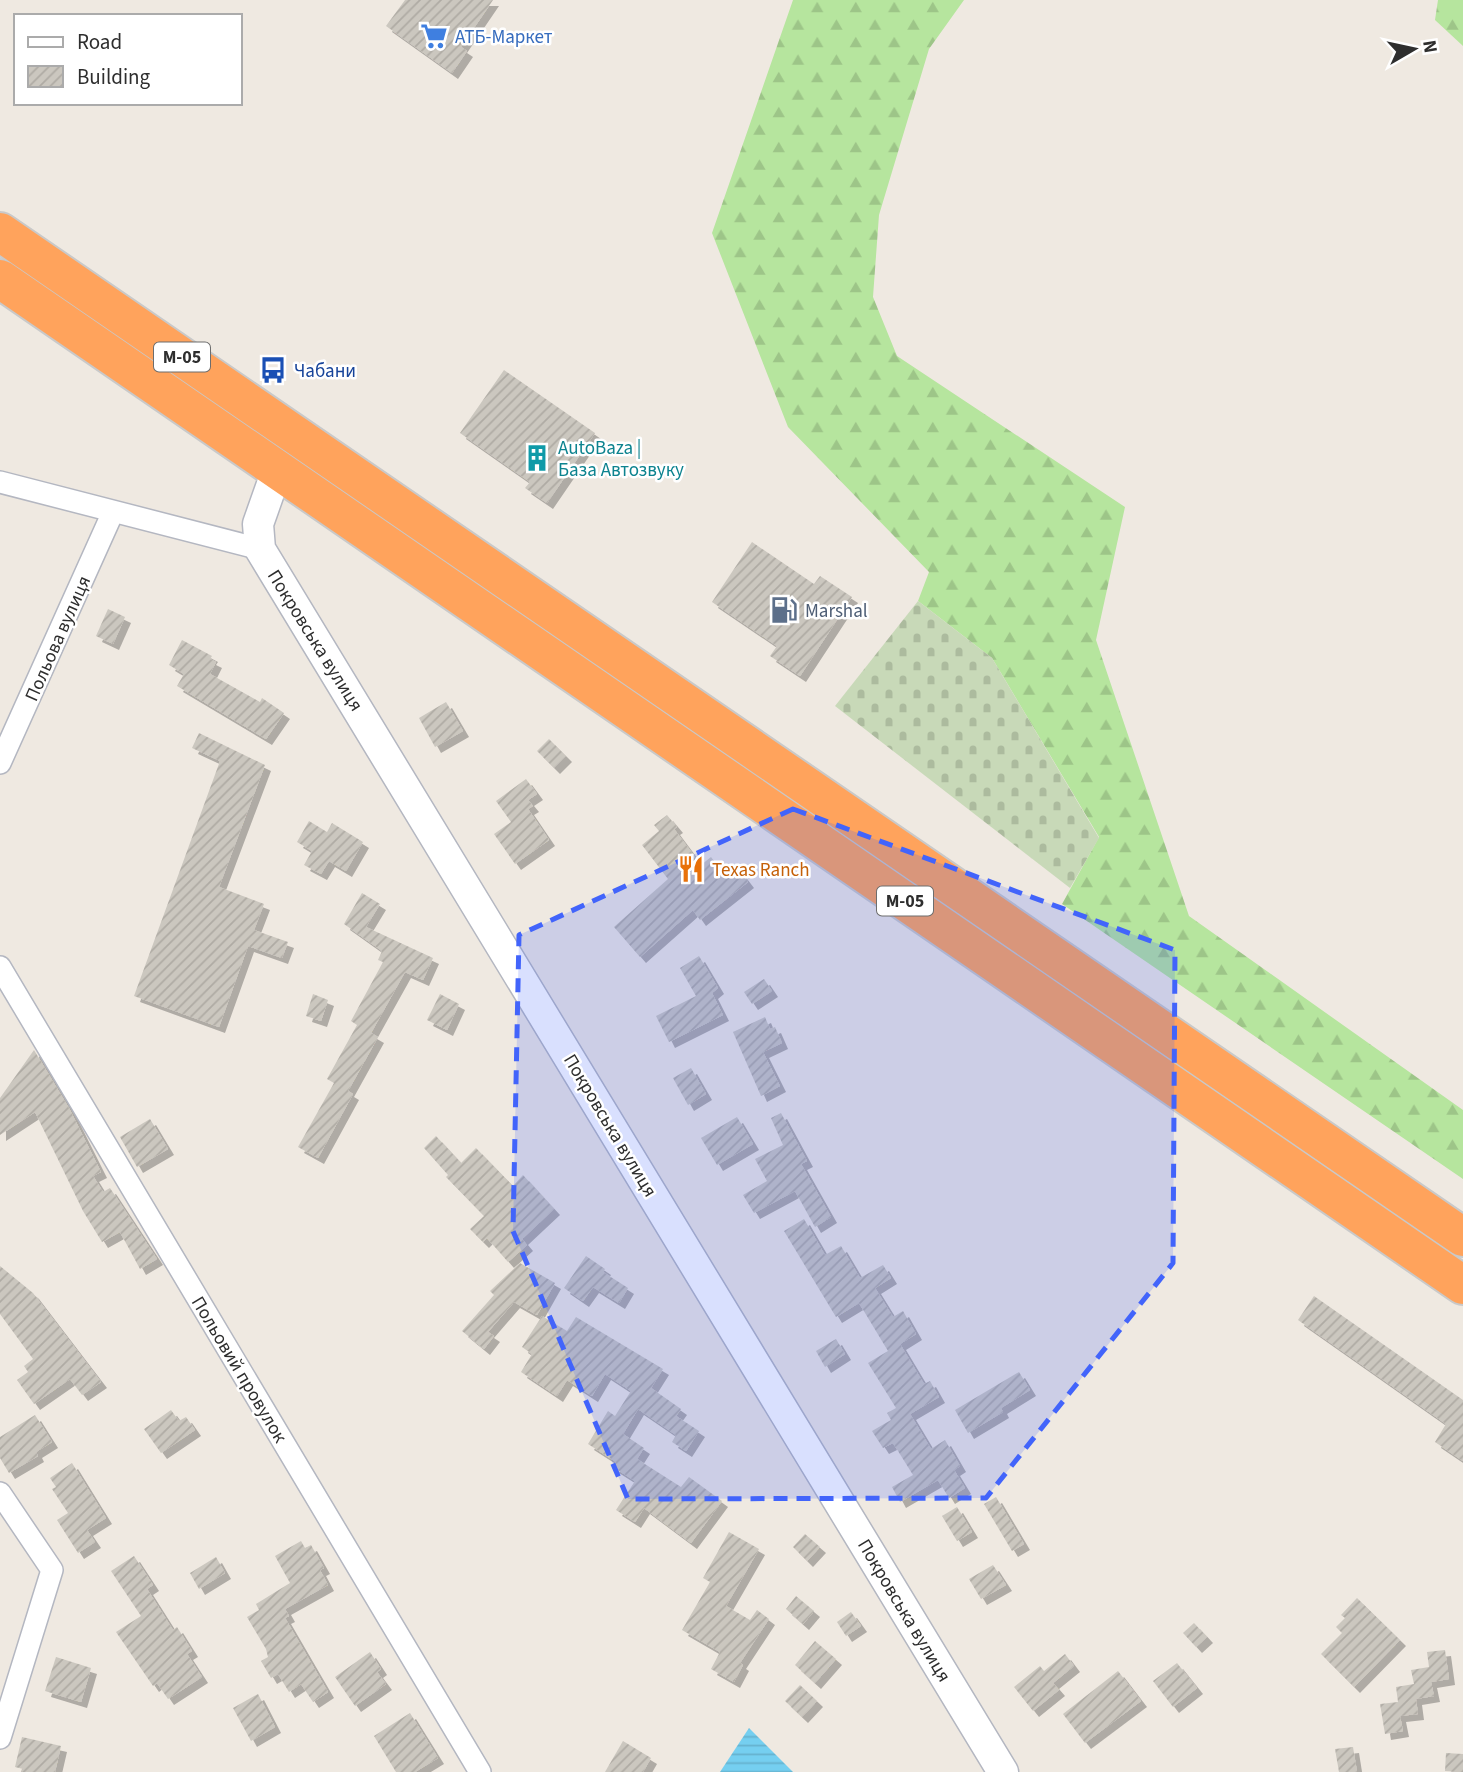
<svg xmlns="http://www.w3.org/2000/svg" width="1463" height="1772" font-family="'Source Sans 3',sans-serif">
<defs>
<pattern id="forest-firs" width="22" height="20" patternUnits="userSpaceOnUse" patternTransform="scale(1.75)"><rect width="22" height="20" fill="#b6e59e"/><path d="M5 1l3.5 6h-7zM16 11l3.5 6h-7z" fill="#9dc588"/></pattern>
<pattern id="cemetery-stones" width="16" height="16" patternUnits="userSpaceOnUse" patternTransform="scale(1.75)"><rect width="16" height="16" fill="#c8d9b8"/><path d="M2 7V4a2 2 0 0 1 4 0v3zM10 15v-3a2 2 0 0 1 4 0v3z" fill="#acbb9e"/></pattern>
<pattern id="water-rules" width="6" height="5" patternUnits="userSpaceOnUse" patternTransform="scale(1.75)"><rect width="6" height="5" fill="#75cff0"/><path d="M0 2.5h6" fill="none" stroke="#66b2ce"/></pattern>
<pattern id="building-hatch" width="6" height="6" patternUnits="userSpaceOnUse" patternTransform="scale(1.75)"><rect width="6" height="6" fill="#cbc7bf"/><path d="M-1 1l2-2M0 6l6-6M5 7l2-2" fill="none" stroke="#afaba4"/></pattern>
<filter id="shadow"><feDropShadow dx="6" dy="6" stdDeviation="0" flood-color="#0004"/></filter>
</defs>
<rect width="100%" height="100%" fill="#efe9e1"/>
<g fill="url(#forest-firs)">
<path d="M793,0H964L929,49L879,215L873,297L897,356L1125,507L1096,640L1189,916L1463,1110V1179L1062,904L1099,837L992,658L918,601L929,572L788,427L712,233Z"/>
<path d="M1438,0H1463V46L1435,20Z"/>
</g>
<path fill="url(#cemetery-stones)" d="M918,601L992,658L1099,838L1070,888L835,706Z"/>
<path fill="url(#water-rules)" d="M749,1728L793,1772H720Z"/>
<g fill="url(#building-hatch)" filter="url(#shadow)">
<path d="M405,0H493L461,47L467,51L452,73L386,26Z"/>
<path d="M504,370L595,433L547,503L525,488L530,482L460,433Z"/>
<path d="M752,542L814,584L820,576L852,597L800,676L770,656L777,646L712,602Z"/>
<path d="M108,609L125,617L113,644L96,636Z"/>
<path d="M182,640L212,656L210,659L216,662L210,674L260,702L262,698L284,713L266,739L177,686L184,674L169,665Z"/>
<path d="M446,702L463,731L435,747L419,718Z"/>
<path d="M199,733L265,765L219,887L264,904L254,930L288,942L282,958L248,946L219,1027L134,996L220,761L192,748Z"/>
<path d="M549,739L566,756L554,768L537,751Z"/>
<path d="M526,779L537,794L528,800L533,806L528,809L549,840L515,864L494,834L511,822L496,801Z"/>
<path d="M667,815L677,827L674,829L701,865L711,857L724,874L735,865L748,882L700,920L693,910L640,957L614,927L668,879L642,845L659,831L654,825Z"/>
<path d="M309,821L327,832L332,823L363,842L346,871L329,861L321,874L304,865L312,851L297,842Z"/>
<path d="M362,893L380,904L366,927L433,958L423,980L405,972L371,1033L378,1037L348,1091L353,1094L318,1158L298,1147L334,1083L327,1079L357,1025L351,1021L383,962L378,960L382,951L344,924Z"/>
<path d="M699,956L718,988L712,993L723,1015L669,1042L656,1016L696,996L680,968Z"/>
<path d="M764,979L772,991L752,1004L744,992Z"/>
<path d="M313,994L328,1000L321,1021L306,1016Z"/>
<path d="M440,994L459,1004L447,1030L427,1020Z"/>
<path d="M765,1017L770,1029L775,1027L782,1043L763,1052L780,1086L761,1096L733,1032Z"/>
<path d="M34,1050L70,1110L101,1172L93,1176L103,1192L110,1188L157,1259L140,1269L120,1232L102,1242L83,1211L35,1112L0,1135V1098Z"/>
<path d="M691,1068L706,1094L688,1105L673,1078Z"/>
<path d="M781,1113L807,1161L801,1164L831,1217L815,1227L795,1191L754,1213L743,1195L767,1181L755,1159L783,1145L771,1118Z"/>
<path d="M737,1117L753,1144L717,1165L701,1138Z"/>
<path d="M150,1119L168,1149L137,1167L120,1137Z"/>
<path d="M436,1136L461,1163L476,1148L513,1186L523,1175L554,1209L522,1239L527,1245L508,1262L487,1238L483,1242L470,1229L484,1216L446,1177L448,1175L424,1148Z"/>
<path d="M804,1219L825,1255L841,1246L860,1278L883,1265L891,1278L875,1288L893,1317L903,1311L916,1334L900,1344L924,1384L930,1381L939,1397L910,1414L931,1449L945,1440L960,1466L954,1470L965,1488L949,1498L938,1480L900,1502L892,1487L913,1475L893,1443L883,1448L872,1431L891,1420L887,1413L896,1408L868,1363L888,1351L859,1303L836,1317L784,1231Z"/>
<path d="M586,1256L605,1269L603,1272L628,1288L619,1303L593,1287L583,1301L564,1288Z"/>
<path d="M520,1263L555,1283L537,1315L514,1302L488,1332L494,1336L484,1349L462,1331L494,1295L490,1291Z"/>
<path d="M0,1266L33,1293L101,1382L82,1395L70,1379L34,1404L17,1380L28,1372L24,1366L33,1359L0,1314Z"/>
<path d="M1314,1296L1463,1400V1461L1435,1442L1446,1424L1298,1320Z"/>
<path d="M542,1316L567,1331L576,1317L663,1369L651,1388L681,1409L676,1416L699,1431L686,1451L672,1442L676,1435L638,1409L623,1434L644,1448L637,1459L681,1487L689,1477L722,1501L691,1543L644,1508L635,1522L616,1510L635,1481L613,1467L616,1462L588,1444L608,1411L615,1416L631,1391L605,1374L592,1396L567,1380L557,1396L521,1372L532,1354L522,1347Z"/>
<path d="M836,1339L845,1354L825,1367L816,1351Z"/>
<path d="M1019,1372L1030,1390L1001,1408L1003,1412L968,1433L955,1410Z"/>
<path d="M171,1410L179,1421L186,1417L195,1430L161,1453L144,1429Z"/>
<path d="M35,1415L52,1442L36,1452L38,1456L9,1473L0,1458V1437Z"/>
<path d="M72,1463L106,1518L87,1530L95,1542L78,1553L57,1520L68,1513L52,1489L56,1487L50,1478Z"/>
<path d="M996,1497L1024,1544L1012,1551L984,1504Z"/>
<path d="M957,1507L972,1532L957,1541L942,1516Z"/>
<path d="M729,1532L759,1549L726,1606L750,1620L757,1610L769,1619L740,1663L743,1665L734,1682L711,1669L720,1652L682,1630L710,1582L703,1578Z"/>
<path d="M805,1534L820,1547L807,1561L793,1547Z"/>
<path d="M301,1541L305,1548L311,1545L324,1568L320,1570L328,1585L285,1609L289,1616L285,1618L328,1692L313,1702L301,1684L289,1692L278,1674L271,1678L261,1661L268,1657L266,1649L247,1617L259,1610L256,1604L290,1583L275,1556Z"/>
<path d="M134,1556L153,1585L147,1589L173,1630L177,1627L192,1651L187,1654L202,1677L168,1699L157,1683L153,1686L116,1632L141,1616L111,1571Z"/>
<path d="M216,1557L225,1573L199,1589L190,1573Z"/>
<path d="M993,1565L1006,1585L981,1599L969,1579Z"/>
<path d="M796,1596L814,1611L803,1624L786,1609Z"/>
<path d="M1357,1598L1400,1640L1354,1687L1321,1654L1342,1633L1336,1627L1345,1618L1341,1615Z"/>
<path d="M851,1612L861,1626L846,1636L837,1622Z"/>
<path d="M1194,1623L1207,1637L1196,1647L1183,1633Z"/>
<path d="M815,1641L836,1659L815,1683L795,1665Z"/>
<path d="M1445,1650L1449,1679L1431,1682L1434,1696L1416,1699L1418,1714L1400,1716L1403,1731L1385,1734L1380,1704L1398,1702L1396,1687L1414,1684L1411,1670L1429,1667L1427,1652Z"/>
<path d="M370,1652L381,1669L377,1672L386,1684L355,1706L335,1677Z"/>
<path d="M1065,1654L1074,1666L1053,1683L1059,1690L1033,1711L1014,1687L1040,1666L1044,1671Z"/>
<path d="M56,1657L91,1668L81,1702L45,1691Z"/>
<path d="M1177,1663L1197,1688L1173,1707L1153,1681Z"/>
<path d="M1118,1671L1141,1701L1085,1743L1063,1714Z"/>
<path d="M800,1685L817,1701L802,1717L785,1701Z"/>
<path d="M258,1694L275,1727L251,1741L233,1708Z"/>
<path d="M410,1713L438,1758L415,1772H396L374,1736Z"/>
<path d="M22,1737L61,1746L55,1772H22L23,1769L15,1767Z"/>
<path d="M623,1741L651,1758L643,1772H605Z"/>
<path d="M1353,1747L1357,1772H1339L1335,1749Z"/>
<path d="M1446,1753L1463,1754V1772L1445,1771Z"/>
</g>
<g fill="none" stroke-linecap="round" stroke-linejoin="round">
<defs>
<g id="street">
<path d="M0,482L260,549"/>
<path d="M0,763L113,512"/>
<path d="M0,967L480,1772"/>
<path d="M0,1493L52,1570L0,1738"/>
</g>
<path id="secondary" d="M277,470L258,524L260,549L1003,1772"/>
<g id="highway">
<path d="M0,232L1463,1237"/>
<path d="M0,279L1463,1285"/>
</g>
</defs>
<use href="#street" stroke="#b4b7c1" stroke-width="24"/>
<use href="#secondary" stroke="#b4b7c1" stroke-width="33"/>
<use href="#highway" stroke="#c9c9c9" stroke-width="42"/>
<use href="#street" stroke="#fff" stroke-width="21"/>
<use href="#secondary" stroke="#fff" stroke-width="30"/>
<use href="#highway" stroke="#ffa35c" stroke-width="38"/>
</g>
<path fill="#4264fb" fill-opacity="0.2" stroke="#4264fb" stroke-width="5" stroke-dasharray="14 9" stroke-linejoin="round" d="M793,809L1175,950L1173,1263L986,1498L628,1499L513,1231L519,935Z"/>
<defs>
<symbol id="supermarket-bare" viewBox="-9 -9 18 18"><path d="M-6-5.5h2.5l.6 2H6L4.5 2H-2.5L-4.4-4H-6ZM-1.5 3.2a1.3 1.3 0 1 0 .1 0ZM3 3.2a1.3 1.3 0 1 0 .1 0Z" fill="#3f7fe0" stroke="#fff" stroke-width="2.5" paint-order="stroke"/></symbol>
<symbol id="bus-bare" viewBox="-9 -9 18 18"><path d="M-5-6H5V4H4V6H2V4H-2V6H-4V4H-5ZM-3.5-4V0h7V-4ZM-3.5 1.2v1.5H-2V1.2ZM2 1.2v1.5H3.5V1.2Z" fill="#1a4fb4" stroke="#fff" stroke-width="2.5" paint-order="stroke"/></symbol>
<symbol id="building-bare" viewBox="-9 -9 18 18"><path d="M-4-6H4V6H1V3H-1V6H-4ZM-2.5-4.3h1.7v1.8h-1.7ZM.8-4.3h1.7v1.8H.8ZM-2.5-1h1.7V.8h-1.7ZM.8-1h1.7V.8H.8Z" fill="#0f9aa8" stroke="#fff" stroke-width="2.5" paint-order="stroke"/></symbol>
<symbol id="fuel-bare" viewBox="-9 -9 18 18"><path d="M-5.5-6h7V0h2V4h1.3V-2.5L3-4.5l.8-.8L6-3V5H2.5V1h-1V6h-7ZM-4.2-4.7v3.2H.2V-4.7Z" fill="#5c6f8a" stroke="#fff" stroke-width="2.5" paint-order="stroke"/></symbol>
<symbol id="restaurant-bare" viewBox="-9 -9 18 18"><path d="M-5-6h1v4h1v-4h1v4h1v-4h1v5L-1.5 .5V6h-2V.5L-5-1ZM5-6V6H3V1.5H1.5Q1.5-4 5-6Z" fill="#e8710a" stroke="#fff" stroke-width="2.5" paint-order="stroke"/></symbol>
</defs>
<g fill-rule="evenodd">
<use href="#supermarket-bare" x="415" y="17" width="38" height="38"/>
<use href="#bus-bare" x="254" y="351" width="38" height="38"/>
<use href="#building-bare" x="518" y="439" width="38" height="38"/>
<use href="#fuel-bare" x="765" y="591" width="38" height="38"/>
<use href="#restaurant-bare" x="672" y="850" width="38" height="38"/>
</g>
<g text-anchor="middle" stroke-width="5" stroke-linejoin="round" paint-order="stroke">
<g fill="#fff" stroke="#6d6d6d" stroke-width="2">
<rect x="154" y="342.5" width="56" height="29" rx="5"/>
<rect x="877" y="886.5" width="56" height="29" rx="5"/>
</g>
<g font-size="18" font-weight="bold" fill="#2e2e2e">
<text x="182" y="363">М-05</text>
<text x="905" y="907">М-05</text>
</g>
<g font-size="19" fill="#366cbe" stroke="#fff" text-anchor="start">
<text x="455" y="43">АТБ-Маркет</text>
</g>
<g font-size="19" fill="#164399" stroke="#fff" text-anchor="start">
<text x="294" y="377">Чабани</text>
</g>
<g font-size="19" fill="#0d838f" stroke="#fff" text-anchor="start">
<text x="558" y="454">AutoBaza |<tspan x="558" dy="22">База Автозвуку</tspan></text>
</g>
<g font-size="19" fill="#4e5e75" stroke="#fff" text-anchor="start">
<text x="805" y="617">Marshal</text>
</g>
<g font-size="19" fill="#2e2e2e" stroke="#fff">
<text transform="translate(57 638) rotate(-66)" y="7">Польова вулиця</text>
<text transform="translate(316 640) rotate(58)" y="7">Покровська вулиця</text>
<text transform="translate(611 1125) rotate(59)" y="7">Покровська вулиця</text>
<text transform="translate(240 1369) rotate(59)" y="7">Польовий провулок</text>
<text transform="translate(905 1610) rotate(59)" y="7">Покровська вулиця</text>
</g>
<g font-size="19" fill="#c56008" stroke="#fff" text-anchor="start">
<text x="712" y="876">Texas Ranch</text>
</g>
</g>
<rect x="14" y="14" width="228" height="91" fill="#ffffff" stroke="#ababab" stroke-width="2"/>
<rect x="28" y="37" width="35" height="10" fill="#ffffff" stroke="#ababab" stroke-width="2"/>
<text x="77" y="49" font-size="21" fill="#2e2e2e">Road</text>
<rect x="28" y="66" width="35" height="21" fill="url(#building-hatch)" stroke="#ababab" stroke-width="2"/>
<text x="77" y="84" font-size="21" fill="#2e2e2e">Building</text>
<g transform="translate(1414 49) rotate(81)" stroke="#ffffff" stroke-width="5" paint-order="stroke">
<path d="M0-5L12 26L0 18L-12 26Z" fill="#2e2e2e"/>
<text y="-10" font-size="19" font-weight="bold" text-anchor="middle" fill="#2e2e2e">N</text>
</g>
</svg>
